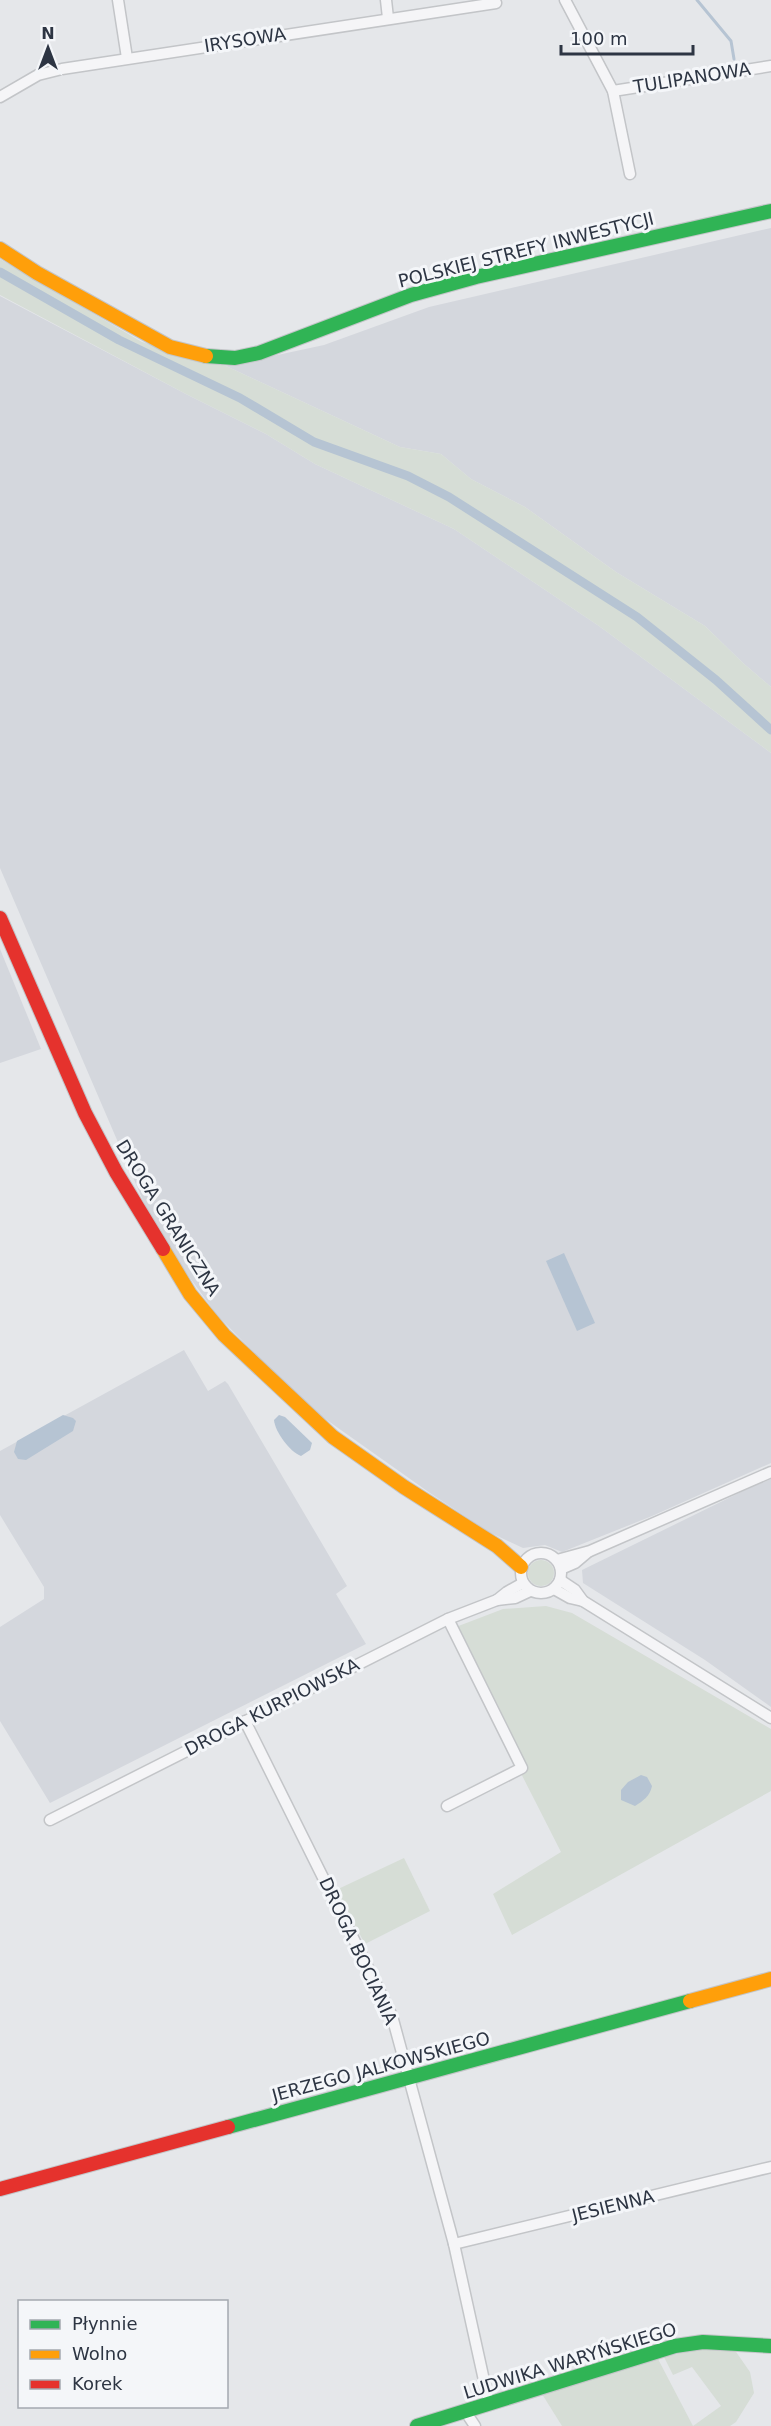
<svg xmlns="http://www.w3.org/2000/svg" width="771" height="2426" font-family="'DejaVu Sans',sans-serif">
<rect width="100%" height="100%" fill="#e5e7ea"/>
<g fill="#d4d7dd">
<path d="M771,228V687L743,663L705,626L616,572L525,507L471,479L441,454L400,447L226,366L324,345L429,307Z"/>
<path d="M0,296L184,393L266,434L315,464L454,529L599,626L771,753V1463L652,1516L562,1552L545,1545L523,1548L489,1532L430,1493L307,1406L217,1315L182,1267L145,1205L0,868Z"/>
<path d="M0,949L41,1049L0,1063Z"/>
<path d="M184,1350L208,1391L225,1381L228,1384L347,1586L336,1594L366,1644L50,1803L0,1721V1627L44,1599V1587L0,1515V1451Z"/>
<path d="M771,1479V1707L705,1660L583,1583L582,1570L741,1492Z"/>
</g>
<g fill="#d6ddd6">
<path d="M0,259L142,342L226,366L400,447L441,454L471,479L525,507L616,572L705,626L743,663L771,687V753L599,626L454,529L315,464L266,434L184,393L0,295Z"/>
<circle cx="541" cy="1573" r="13"/>
<path d="M546,1606L572,1613L771,1729V1791L512,1935L493,1894L561,1852L448,1630L503,1609Z"/>
<path d="M404,1858L430,1911L365,1944L336,1890Z"/>
<path d="M700,2349H734L750,2372L754,2393L736,2422L730,2426H562L542,2394L658,2359L693,2426L721,2406L692,2367L673,2375L664,2357Z"/>
</g>
<g fill="#b6c4d3">
<path d="M564,1253L595,1323L577,1331L546,1261Z"/>
<path d="M63,1415L73,1418L76,1421L73,1431L26,1460L18,1459L14,1452L17,1441Z"/>
<path d="M279,1415L285,1417L312,1443L310,1450L301,1456C290,1452 275,1432 274,1420Z"/>
<path d="M641,1775L647,1777L652,1786C650,1796 643,1801 635,1806L621,1800V1790L628,1782Z"/>
</g>
<g fill="none" stroke-linecap="round" stroke-linejoin="round">
<path stroke="#b6c4d3" stroke-width="3" d="M697,0L731,41L734,59"/>
<path stroke="#b6c4d3" stroke-width="9" d="M0,272L119,340L240,398L314,442L408,476L449,497L637,617L716,680L771,730"/>
<defs>
<g id="street">
<path d="M118,0L127,58"/>
<path d="M386,0L388,18"/>
<path d="M565,0L613,91L630,174"/>
<path d="M613,91L771,66"/>
<path d="M0,97L38,75L62,69L496,3"/>
<circle cx="541" cy="1573" r="20"/>
<path d="M557,1560L590,1551L771,1472"/>
<path d="M561,1569L575,1563L588,1552"/>
<path d="M560,1580L575,1590L583,1601L771,1718"/>
<path d="M554,1589L570,1598L583,1601"/>
<path d="M497,1600L507,1592L523,1583"/>
<path d="M245,1721L392,2016L454,2244L489,2403"/>
<path d="M447,1806L522,1768L448,1619"/>
<path d="M50,1820L448,1619L497,1600L515,1598L530,1591"/>
<path d="M454,2244L771,2167"/>
<path d="M465,2411L475,2426"/>
</g>
<g id="fast">
<path d="M206,356L235,358L259,353L411,295L476,277L771,211"/>
<path d="M228,2127L690,2001"/>
<path d="M417,2426L675,2346L703,2342L771,2346"/>
</g>
<g id="slow">
<path d="M0,249L37,273L170,347L206,356"/>
<path d="M163,1249L190,1294L224,1335L333,1437L404,1487L497,1546L521,1567"/>
<path d="M690,2001L771,1979"/>
</g>
<g id="jam">
<path d="M0,918L85,1113L116,1172L163,1249"/>
<path d="M0,2189L228,2127"/>
</g>
</defs>
<use href="#street" stroke="#c3c5c8" stroke-width="13"/>
<use href="#fast" stroke="#c3c5c8" stroke-width="16"/>
<use href="#slow" stroke="#c3c5c8" stroke-width="16"/>
<use href="#jam" stroke="#c3c5c8" stroke-width="16"/>
<use href="#street" stroke="#f5f5f7" stroke-width="10"/>
<use href="#fast" stroke="#30b455" stroke-width="14"/>
<use href="#slow" stroke="#ff9f0a" stroke-width="14"/>
<use href="#jam" stroke="#e5322d" stroke-width="14"/>
</g>
<g text-anchor="middle" stroke-width="6" stroke-linejoin="round" paint-order="stroke">
<g font-size="18" fill="#2d3543" stroke="#f4f6f9">
<text transform="translate(245 40) rotate(-9)" y="6">IRYSOWA</text>
<text transform="translate(692 78) rotate(-9)" y="6">TULIPANOWA</text>
<text transform="translate(526 250) rotate(-14)" y="6">POLSKIEJ STREFY INWESTYCJI</text>
<text transform="translate(168 1218) rotate(58)" y="6">DROGA GRANICZNA</text>
<text transform="translate(272 1707) rotate(-27)" y="6">DROGA KURPIOWSKA</text>
<text transform="translate(358 1951) rotate(65)" y="6">DROGA BOCIANIA</text>
<text transform="translate(381 2067) rotate(-15)" y="6">JERZEGO JALKOWSKIEGO</text>
<text transform="translate(613 2206) rotate(-14)" y="6">JESIENNA</text>
<text transform="translate(570 2361) rotate(-17)" y="6">LUDWIKA WARYŃSKIEGO</text>
</g>
</g>
<rect x="18" y="2300" width="210" height="108" fill="#f4f6f9" stroke="#a4a9b0" stroke-width="1.5"/>
<rect x="30" y="2320" width="30" height="9" fill="#30b455" stroke="#a4a9b0" stroke-width="1.5"/>
<text x="72" y="2330" font-size="18" fill="#2d3543">Płynnie</text>
<rect x="30" y="2350" width="30" height="9" fill="#ff9f0a" stroke="#a4a9b0" stroke-width="1.5"/>
<text x="72" y="2360" font-size="18" fill="#2d3543">Wolno</text>
<rect x="30" y="2380" width="30" height="9" fill="#e5322d" stroke="#a4a9b0" stroke-width="1.5"/>
<text x="72" y="2390" font-size="18" fill="#2d3543">Korek</text>
<g transform="translate(48 48)" stroke="#f4f6f9" stroke-width="4.5" paint-order="stroke">
<path d="M0-4.5L10 22L0 15L-10 22Z" fill="#2d3543"/>
<text y="-9" font-size="16" font-weight="bold" text-anchor="middle" fill="#2d3543">N</text>
</g>
<path d="M561 45v9h132v-9" fill="none" stroke="#2d3543" stroke-width="3"/>
<text x="570" y="45" font-size="18" fill="#2d3543" stroke="#f4f6f9" stroke-width="4.5" paint-order="stroke">100 m</text>
</svg>
